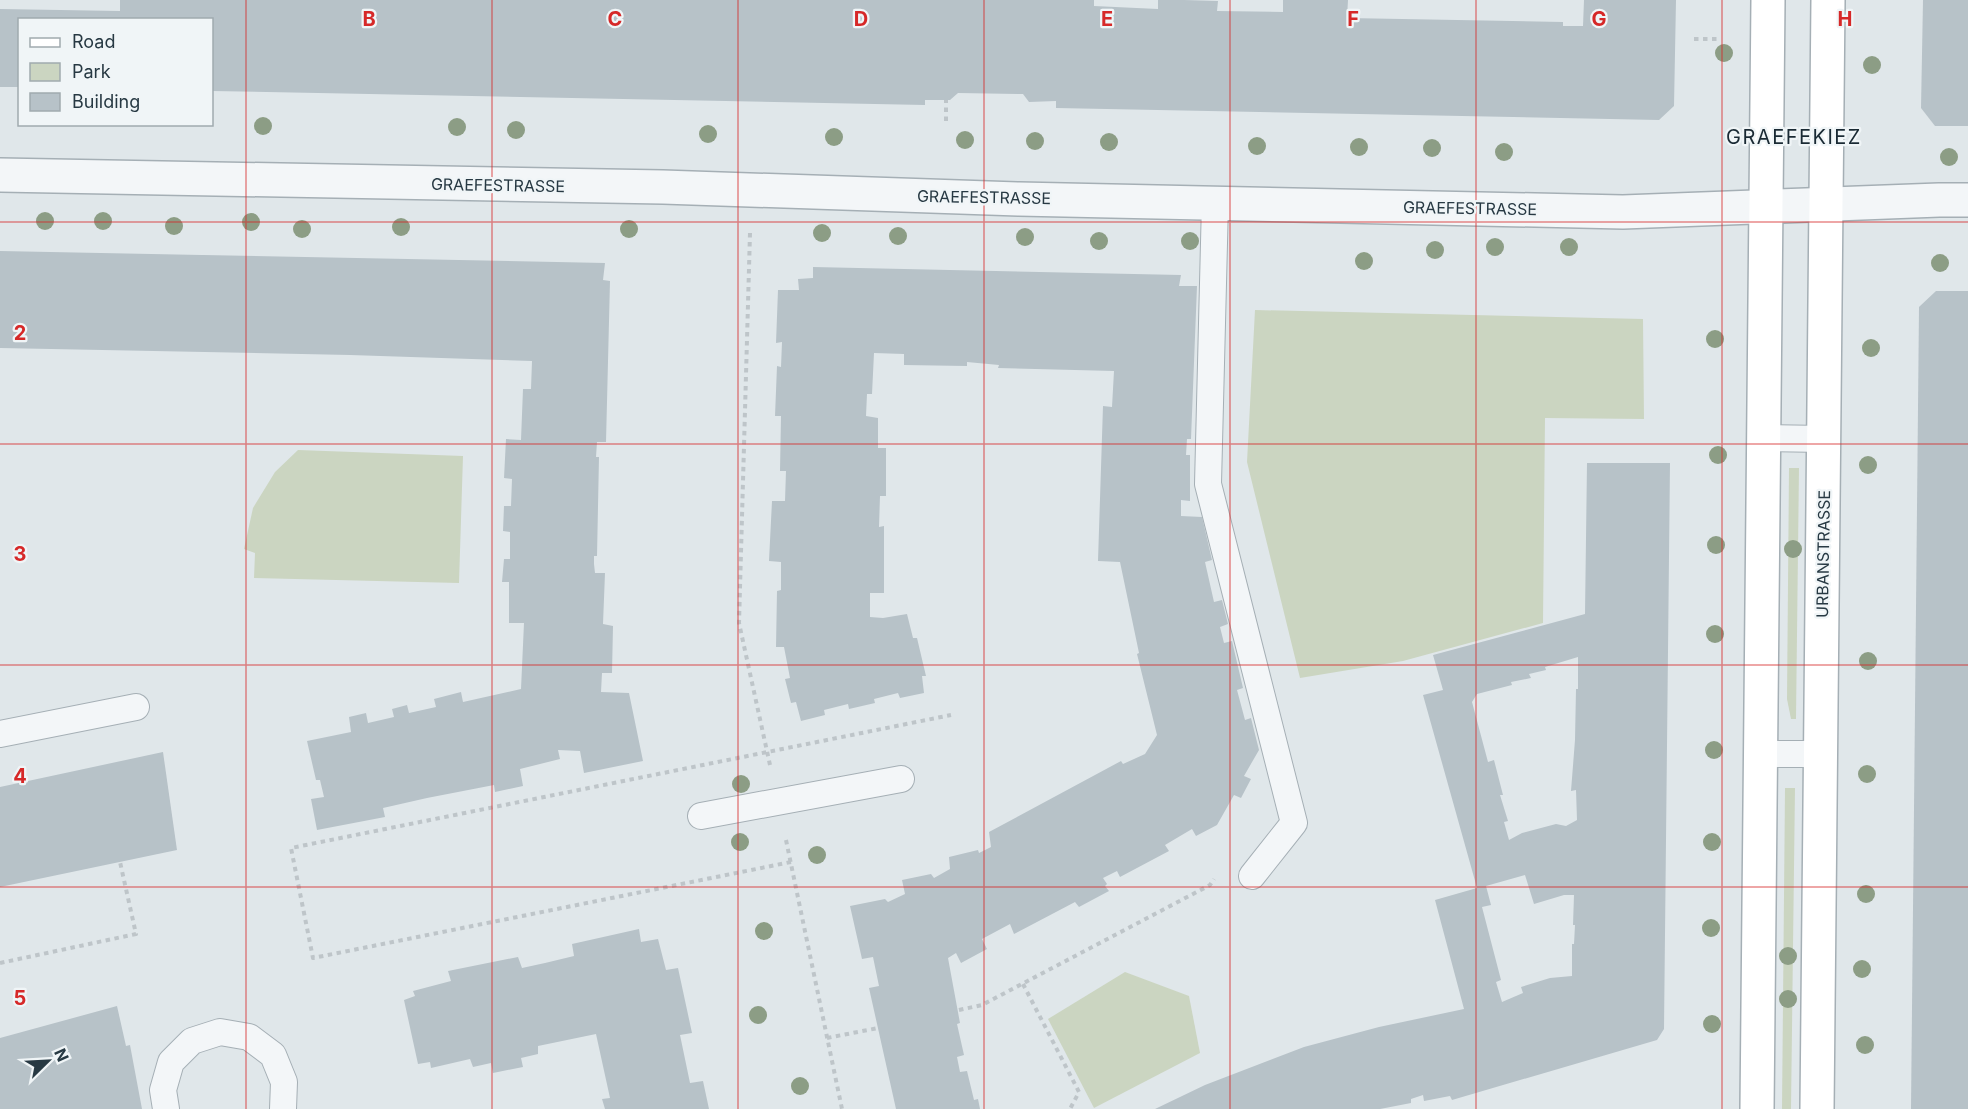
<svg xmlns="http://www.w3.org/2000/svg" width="1968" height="1109" font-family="Inter,sans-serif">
<rect width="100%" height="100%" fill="#e0e7ea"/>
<g fill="#cbd5c1">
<path d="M1255,310L1643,319L1644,419L1545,418L1543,623L1403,661L1300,678L1247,462Z"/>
<path d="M298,450L463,456L459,583L254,578L255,553L244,549L253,508L275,472Z"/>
<path d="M1789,468H1799L1796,719H1791L1787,699Z"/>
<path d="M1785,788H1795L1791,1109H1782Z"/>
<path d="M1125,972L1189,996L1200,1053L1094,1108L1048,1019Z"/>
</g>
<g fill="#b7c2c8" fill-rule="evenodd">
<path d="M120,0H1094V6L1158,9V0H1184L1218,1L1217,11L1283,12V0H1348L1347,18L1563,22V26H1583L1584,0H1676L1674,106L1659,120L1056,108V101L1029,102L1023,94L958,93L950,100H925V105L212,91V20H20V87H0V9L120,11Z"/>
<path d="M1923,0H1968V126H1935L1921,108Z"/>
<path d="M0,251L605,263L603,280L610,281L606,442H597L596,457H599L597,556H594V564L595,573H605L603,624L613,626L612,673H602L601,692L629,693L643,761L584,773L580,751L558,750L560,759L520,769L523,786L495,792L494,785L427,798L383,808L385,817L317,830L311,799L324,797L320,780H316L307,741L351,732L349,717L366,713L368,723L394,717L392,709L407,705L409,713L436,707L434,699L461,692L463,702L521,689L524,623H509V582H502L504,559H510V532L503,531L504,506H511L512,479L504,478L506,439L521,440L523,389H531L532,361L350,355L0,348Z"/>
<path d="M813,267L1181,275L1179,286H1197L1191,439H1187L1186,455H1190V501L1181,500V516L1202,517L1212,560L1205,562L1214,602L1222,600L1228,624L1220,627L1224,643L1232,641L1243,688L1237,690L1245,720L1251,718L1259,750L1244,776L1251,779L1241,798L1234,795L1217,825L1196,836L1192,829L1165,845L1169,851L1120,877L1117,871L1103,878L1107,884L1105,886L1109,891L1079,907L1075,902L1014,934L1010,924L982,939L987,949L961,963L956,953L948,958L960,1023L957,1024L964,1055L957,1057L960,1072L967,1071L974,1100L978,1099L980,1109H896L869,988L879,986L873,957L862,959L850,906L885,899L888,902L905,894L902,880L931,874L934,878L950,869L949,857L978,850L979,853L991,847L989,832L1121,761L1123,764L1145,754L1157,735L1137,654L1139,653L1120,562L1098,561L1103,406L1112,407L1114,371L998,368L999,365L967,362V366L904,365V354L874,353L872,394H867L866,416L878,418V448H886V496H880L879,527L884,526V593H870V617L883,618L907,614L913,638H917L926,676H922L924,693L900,698L898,693L874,699L875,703L849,709L848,704L824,710L825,715L801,721L796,702L791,703L785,679L790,678L784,647H776L777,591L781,590V562L769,561L772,501H785L786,471H780L781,416H775L777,366L781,367L782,342L776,343L778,290H799L798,279L813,278Z"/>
<path d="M1936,291H1968V1109H1911L1919,307Z"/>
<path d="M1587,463H1670L1664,1029L1657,1040L1452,1100L1450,1096L1424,1101L1423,1095L1411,1099V1103L1380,1109H1155L1205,1085L1304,1047L1379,1027L1464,1009L1435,900L1477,888L1423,695L1443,690L1433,655L1585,614ZM1578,657V689H1576L1575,740L1571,791L1576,790L1577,820L1566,826L1556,824L1522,833L1509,840L1504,822L1508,821L1500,795H1503L1494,760L1488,762L1472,702L1477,694L1512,685L1511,682L1531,678L1529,674L1546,670L1545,667ZM1525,875L1534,904L1564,895H1574L1573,925H1575L1574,944H1572V976L1550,978L1521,987L1523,993L1502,1002L1496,982L1501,980L1482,907L1491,905L1486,886Z"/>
<path d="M163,752L177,850L0,887V787Z"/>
<path d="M639,929L641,942L658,939L666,970L678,968L692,1033L680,1035L690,1083L703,1081L709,1109H605L602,1099L610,1098L596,1034L538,1046V1054L521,1058L523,1067L493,1073L491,1063L473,1067L470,1059L431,1068L430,1062L418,1064L404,1000L415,996L413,991L451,981L448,971L518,957L522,968L545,963L574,956L572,944Z"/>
<path d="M117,1006L126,1046L130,1045L142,1109H0V1038Z"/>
</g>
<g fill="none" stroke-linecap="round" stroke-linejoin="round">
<defs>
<g id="lane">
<path d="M1215,203L1208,484L1294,823L1252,876"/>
<path d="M1764,438L1824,439"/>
<path d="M0,734L136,707"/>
<path d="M1761,754H1820"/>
<path d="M701,816L901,779"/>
<path d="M166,1109L163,1090L171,1062L192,1041L220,1032L249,1037L273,1055L284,1082L283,1109"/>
</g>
<path id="street" d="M0,175L663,187L1019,199L1623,212L1939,200H1968"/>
<g id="secondary">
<path d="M1757,1109L1768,0"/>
<path d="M1817,1109L1828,0"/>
</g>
</defs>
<use href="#lane" stroke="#a5afb5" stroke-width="28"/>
<use href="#street" stroke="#a5afb5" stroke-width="36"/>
<use href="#secondary" stroke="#a5afb5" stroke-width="36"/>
<g stroke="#bec5c9" stroke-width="4" stroke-dasharray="4.5 4.5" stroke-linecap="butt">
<path d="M1694,39H1719"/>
<path d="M946,121V100"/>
<path d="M750,233L739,623L770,765"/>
<path d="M786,840L842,1109"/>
<path d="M791,862L313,958L291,848L951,715"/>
<path d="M0,963L136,934L120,862"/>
<path d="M1023,984L1079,1092L1070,1109"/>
<path d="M959,1010L982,1005L1210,885L1214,879"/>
<path d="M827,1038L878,1028"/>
</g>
<use href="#lane" stroke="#f3f6f8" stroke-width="26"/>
<use href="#street" stroke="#f3f6f8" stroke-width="33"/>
<use href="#secondary" stroke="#fff" stroke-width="33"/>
</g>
<g fill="#8c9d85">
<circle cx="1724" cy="53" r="9"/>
<circle cx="1872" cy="65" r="9"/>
<circle cx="263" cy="126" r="9"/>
<circle cx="457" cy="127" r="9"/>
<circle cx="516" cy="130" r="9"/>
<circle cx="708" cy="134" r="9"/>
<circle cx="834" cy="137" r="9"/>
<circle cx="965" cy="140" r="9"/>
<circle cx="1035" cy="141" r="9"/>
<circle cx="1109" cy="142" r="9"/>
<circle cx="1257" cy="146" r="9"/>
<circle cx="1359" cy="147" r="9"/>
<circle cx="1432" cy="148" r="9"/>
<circle cx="1504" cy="152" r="9"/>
<circle cx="1949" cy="157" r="9"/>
<circle cx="45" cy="221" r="9"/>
<circle cx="103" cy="221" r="9"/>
<circle cx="251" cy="222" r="9"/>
<circle cx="174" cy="226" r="9"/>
<circle cx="401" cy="227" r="9"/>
<circle cx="302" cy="229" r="9"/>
<circle cx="629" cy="229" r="9"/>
<circle cx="822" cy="233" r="9"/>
<circle cx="898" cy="236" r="9"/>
<circle cx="1025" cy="237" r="9"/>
<circle cx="1099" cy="241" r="9"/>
<circle cx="1190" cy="241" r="9"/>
<circle cx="1495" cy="247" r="9"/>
<circle cx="1569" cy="247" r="9"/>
<circle cx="1435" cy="250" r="9"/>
<circle cx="1364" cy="261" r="9"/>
<circle cx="1940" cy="263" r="9"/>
<circle cx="1715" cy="339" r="9"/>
<circle cx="1871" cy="348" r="9"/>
<circle cx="1718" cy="455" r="9"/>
<circle cx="1868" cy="465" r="9"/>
<circle cx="1716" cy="545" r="9"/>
<circle cx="1793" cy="549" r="9"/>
<circle cx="1715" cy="634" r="9"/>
<circle cx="1868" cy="661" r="9"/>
<circle cx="1714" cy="750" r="9"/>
<circle cx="1867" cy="774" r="9"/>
<circle cx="741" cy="784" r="9"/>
<circle cx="740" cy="842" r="9"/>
<circle cx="1712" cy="842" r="9"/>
<circle cx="817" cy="855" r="9"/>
<circle cx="1866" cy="894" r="9"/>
<circle cx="1711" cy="928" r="9"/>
<circle cx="764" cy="931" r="9"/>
<circle cx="1788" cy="956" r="9"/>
<circle cx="1862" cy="969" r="9"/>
<circle cx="1788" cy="999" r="9"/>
<circle cx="758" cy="1015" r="9"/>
<circle cx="1712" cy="1024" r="9"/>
<circle cx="1865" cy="1045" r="9"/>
<circle cx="800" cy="1086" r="9"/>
</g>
<path fill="none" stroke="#d62828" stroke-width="1.5" stroke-opacity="0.55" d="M246,0V1109M492,0V1109M738,0V1109M984,0V1109M1230,0V1109M1476,0V1109M1722,0V1109M0,222H1968M0,444H1968M0,665H1968M0,887H1968"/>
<g text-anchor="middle" stroke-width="4.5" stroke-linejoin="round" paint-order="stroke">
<g font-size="16" fill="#273943" stroke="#f0f5f7">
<text transform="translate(498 185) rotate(1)" y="6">GRAEFESTRASSE</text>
<text transform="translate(984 197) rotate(1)" y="6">GRAEFESTRASSE</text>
<text transform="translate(1470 208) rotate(1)" y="6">GRAEFESTRASSE</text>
<text transform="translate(1823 554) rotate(-89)" y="6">URBANSTRASSE</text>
</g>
<g font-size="20" letter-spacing="1.5" fill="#1a2a34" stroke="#f0f5f7">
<text x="1794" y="144">GRAEFEKIEZ</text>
</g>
</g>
<g font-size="20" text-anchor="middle" font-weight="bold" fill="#d62828" stroke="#f0f5f7" stroke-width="4.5" stroke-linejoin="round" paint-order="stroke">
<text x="369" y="26">B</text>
<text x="615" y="26">C</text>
<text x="861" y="26">D</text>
<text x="1107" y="26">E</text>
<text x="1353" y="26">F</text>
<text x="1599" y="26">G</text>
<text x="1845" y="26">H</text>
<text x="20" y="340">2</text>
<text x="20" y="561">3</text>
<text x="20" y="783">4</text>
<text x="20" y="1005">5</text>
</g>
<rect x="18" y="18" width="195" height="108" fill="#f0f5f7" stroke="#a0aaaf" stroke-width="1.5"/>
<rect x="30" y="38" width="30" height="9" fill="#ffffff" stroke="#a0aaaf" stroke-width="1.5"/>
<text x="72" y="48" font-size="18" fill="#273943">Road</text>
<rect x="30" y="63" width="30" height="18" fill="#cbd5c1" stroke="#a0aaaf" stroke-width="1.5"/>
<text x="72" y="78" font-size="18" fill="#273943">Park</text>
<rect x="30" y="93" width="30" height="18" fill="#b7c2c8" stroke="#a0aaaf" stroke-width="1.5"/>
<text x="72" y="108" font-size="18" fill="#273943">Building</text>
<g transform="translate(48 1061) rotate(66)" stroke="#f0f5f7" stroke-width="4.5" paint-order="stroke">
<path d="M0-4.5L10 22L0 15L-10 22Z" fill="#273943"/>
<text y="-9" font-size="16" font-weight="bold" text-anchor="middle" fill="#273943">N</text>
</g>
</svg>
